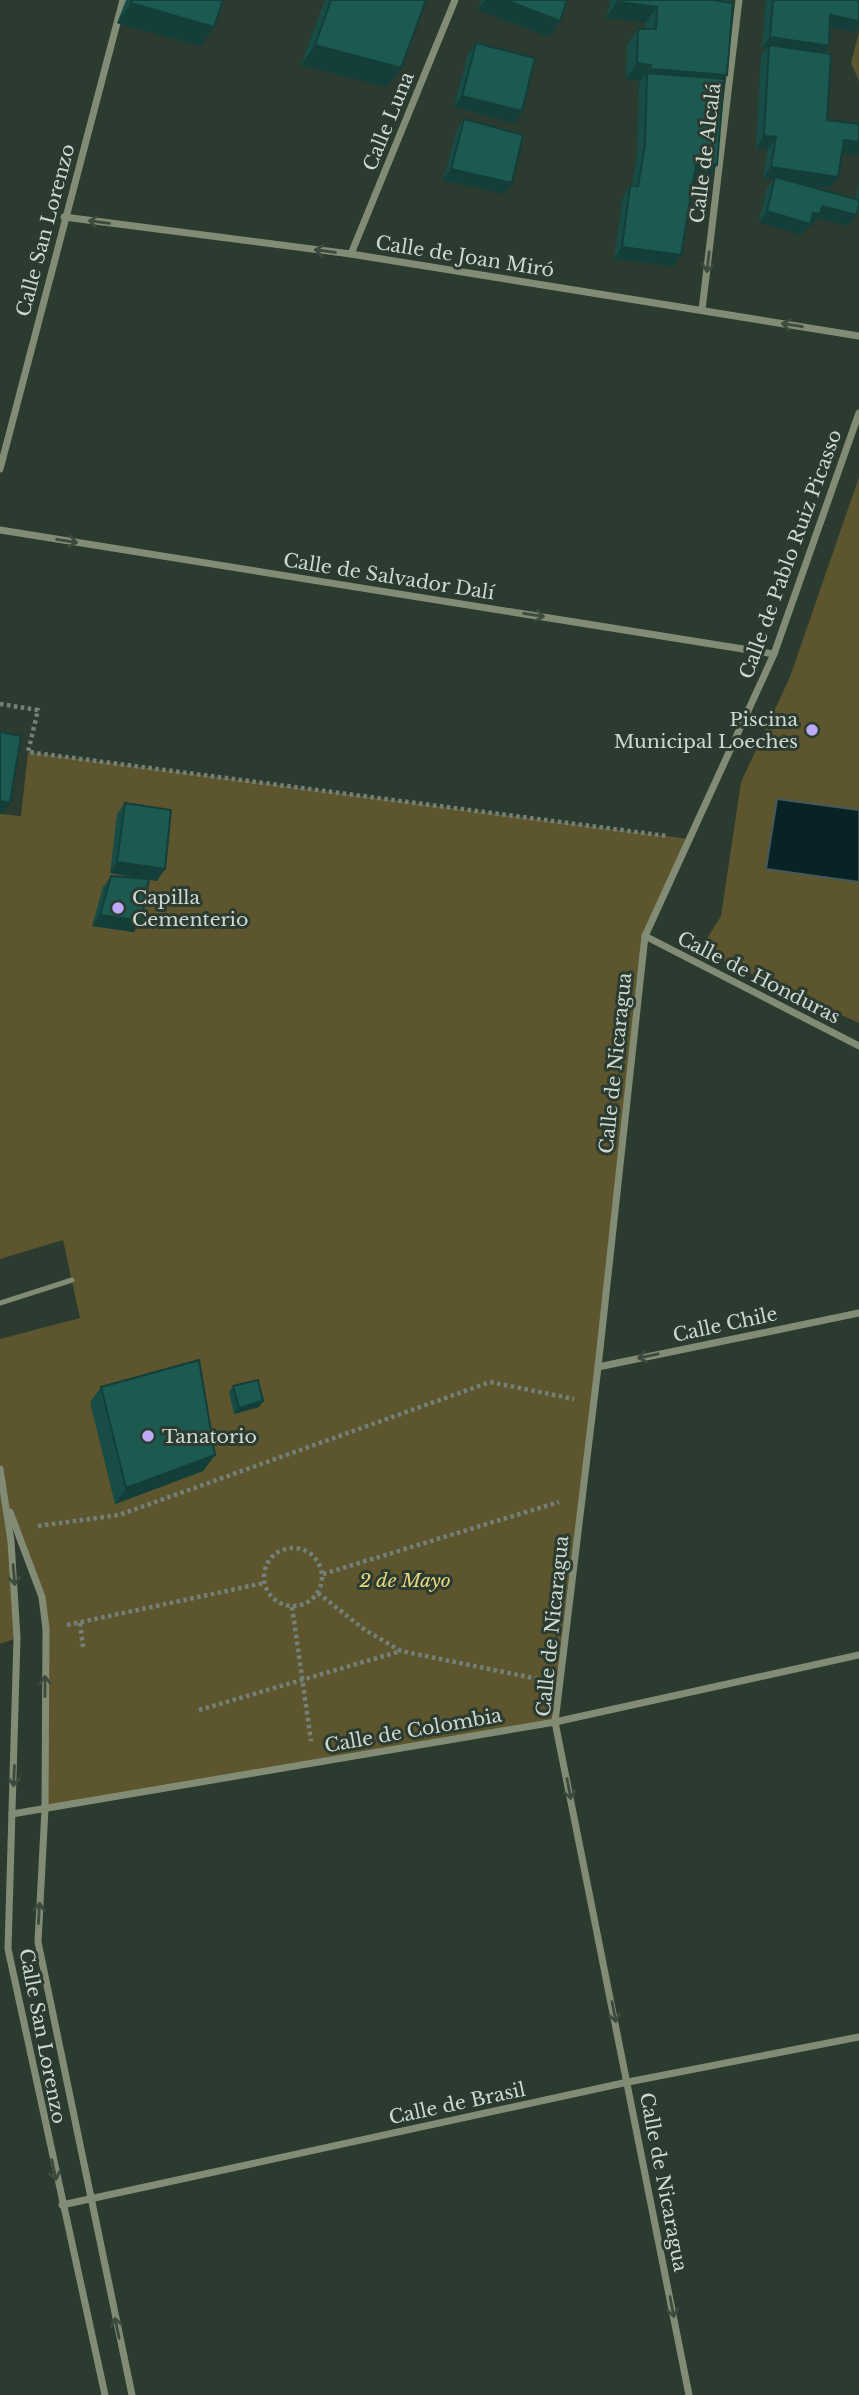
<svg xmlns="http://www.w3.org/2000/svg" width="859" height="2395" font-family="'Libre Baskerville',serif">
<rect width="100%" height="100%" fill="#2b3b30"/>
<g fill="#5c552e">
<path d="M859,32V81L851,63Z"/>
<path d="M859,477V1023L700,950L721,916L741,782L790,677Z"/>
<path d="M28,752L689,839L645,936L555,1722L45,1809L44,1610L6,1503L17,1638L0,1644V1339L80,1318L63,1240L0,1259V814L21,816Z"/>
</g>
<path fill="#092226" stroke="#445959" stroke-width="2" d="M777,799L859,810V882L766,869Z"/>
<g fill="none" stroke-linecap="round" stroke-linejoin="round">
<g stroke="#748178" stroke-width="4.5" stroke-dasharray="3.5 3.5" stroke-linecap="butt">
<path d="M0,704L38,710L28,752L667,836"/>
<path d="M38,1526L119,1515L490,1382L574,1399"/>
<circle cx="293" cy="1577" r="29"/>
<path d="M323,1574L559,1502"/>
<path d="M318,1593L365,1630L401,1651L538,1679"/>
<path d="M292,1607L311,1741"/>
<path d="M80,1623L83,1647"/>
<path d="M67,1625L264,1583"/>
<path d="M199,1710L401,1651"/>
</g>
<path stroke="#828c75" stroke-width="5" d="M0,1303L72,1280"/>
<g stroke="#828c75" stroke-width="7">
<path d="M64,217L351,254L859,336"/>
<path d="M351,254L455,0"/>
<path d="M702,310L739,0"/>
<path d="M0,469L123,0"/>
<path d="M0,530L774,654"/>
<path d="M645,936L859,1046"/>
<path d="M598,1367L859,1313"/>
<path d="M0,1469L11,1541L17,1638L8,1949L105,2395"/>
<path d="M10,1512L42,1597L46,1629L45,1809L38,1942L132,2395"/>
<path d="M12,1814L555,1722L859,1655"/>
<path d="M62,2205L628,2082L859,2037"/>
<path d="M689,2395L555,1722L598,1367L645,936L774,654L859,413"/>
</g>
</g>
<g fill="#174d46">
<path d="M126,0H223L201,46L117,23Z"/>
<path d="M325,0H426L387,87L301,65Z"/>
<path d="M482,0H567L549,37L478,10Z"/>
<path d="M611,0H727L725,2L724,79L717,165L709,177L695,172L681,255L674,266L614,259L623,197L630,186H632L637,155L639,85L640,81L626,79L627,45L638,29H646V22L606,18Z"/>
<path d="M766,0H859V25L854,32L830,27L829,46L824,53L827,120L859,124V155L842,152L838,177L830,188L797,183L855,199L859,183V213H856L848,226L818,218L812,226L809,225L802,235L759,222L767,188L774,179L763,178L768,149L756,148L761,56L766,49L762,48Z"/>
<path d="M476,43L522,111L515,123L454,107L468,54Z"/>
<path d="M464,119L512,183L504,194L443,180L457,130Z"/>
<path d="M125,803L157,881L149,879L134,932L92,926L103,887L111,876L142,878L110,873L117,814Z"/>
<path d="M233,1386L259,1407L234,1414L229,1392Z"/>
<path d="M101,1387L215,1455L203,1471L115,1504L90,1402Z"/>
</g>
<g fill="#133e39">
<path d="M485,0H505L560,21L549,37L478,10Z"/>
<path d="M617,2L657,7L646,22L606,18Z"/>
<path d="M131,3L214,27L201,46L117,23Z"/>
<path d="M830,15L859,21V25L854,32L822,26Z"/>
<path d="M770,37L829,46L821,57L769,45L766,49L762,48Z"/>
<path d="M315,45L401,68L387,87L301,65Z"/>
<path d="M637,63L651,65L640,81L626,79Z"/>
<path d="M650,69L727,75L716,91L647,73Z"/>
<path d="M462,96L522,111L515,123L454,107Z"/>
<path d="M764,136L776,137L768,149L756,148Z"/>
<path d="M844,140L859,142V155L837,151Z"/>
<path d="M697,159L717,165L709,177L689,171Z"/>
<path d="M771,167L838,177L830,188L775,180V177L774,179L763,178Z"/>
<path d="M451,169L512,183L504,194L443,180Z"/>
<path d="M822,206L856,215L848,226L818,218L812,226L809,225L802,235L759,222L767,211L813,213Z"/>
<path d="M622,247L681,255L674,266L614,259Z"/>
<path d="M0,801L10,803L2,814H0Z"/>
<path d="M117,862L165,869L157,881L110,873Z"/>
<path d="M100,915L141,921L134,932L92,926Z"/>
<path d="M263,1401L259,1407L234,1414L239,1408Z"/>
<path d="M215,1455L203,1471L115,1504L126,1488Z"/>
</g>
<g fill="#1b5951" stroke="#133e39" stroke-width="2">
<path d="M132,0H223L214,27L131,3Z"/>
<path d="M331,0H426L401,68L315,45Z"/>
<path d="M505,0H567L560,21Z"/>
<path d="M617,0H713L733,3L727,75L650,69L651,65L637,63L638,29H656L657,7L617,2Z"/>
<path d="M773,0H859V21L830,15L829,46L770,37Z"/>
<path d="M476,43L535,58L522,111L462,96Z"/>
<path d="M769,45L831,54L827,120L859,124V142L844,140L838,177L771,167L776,137L764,136Z"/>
<path d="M647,73L724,79L717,165L697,159L681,255L622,247L630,186H638L645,144Z"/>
<path d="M464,119L523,135L512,183L451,169Z"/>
<path d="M775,177L859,200V205L856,215L822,206L820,214L813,213L810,224L767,211Z"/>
<path d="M0,732L21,736L10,803L0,801Z"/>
<path d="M125,803L171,810L165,869L117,862Z"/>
<path d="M111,876L149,879L141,921L100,915Z"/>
<path d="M199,1360L215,1455L126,1488L101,1387Z"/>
<path d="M258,1380L263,1401L239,1408L233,1386Z"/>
</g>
<defs><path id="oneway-shaft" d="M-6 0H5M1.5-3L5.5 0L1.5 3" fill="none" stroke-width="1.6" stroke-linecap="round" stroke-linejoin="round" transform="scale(1.75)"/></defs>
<g stroke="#3c4b3e">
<use href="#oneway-shaft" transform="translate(99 222) rotate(-173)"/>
<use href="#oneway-shaft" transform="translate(325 251) rotate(-173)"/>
<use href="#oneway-shaft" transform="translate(708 262) rotate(97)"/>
<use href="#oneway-shaft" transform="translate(792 325) rotate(-171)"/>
<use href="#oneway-shaft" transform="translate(67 541) rotate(9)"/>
<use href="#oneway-shaft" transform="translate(534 615) rotate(9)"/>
<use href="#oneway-shaft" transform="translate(648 1356) rotate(168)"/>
<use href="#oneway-shaft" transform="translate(14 1575) rotate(85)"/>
<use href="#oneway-shaft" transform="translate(45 1686) rotate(-90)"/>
<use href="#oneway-shaft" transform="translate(14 1776) rotate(92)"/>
<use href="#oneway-shaft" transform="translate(569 1789) rotate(79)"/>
<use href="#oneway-shaft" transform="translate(39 1913) rotate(-87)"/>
<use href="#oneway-shaft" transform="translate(614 2012) rotate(79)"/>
<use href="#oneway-shaft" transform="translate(54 2170) rotate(78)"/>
<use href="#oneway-shaft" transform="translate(672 2307) rotate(79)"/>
<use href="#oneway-shaft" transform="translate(117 2328) rotate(-102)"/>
</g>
<g fill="#bda9f5" stroke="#2b3b30" stroke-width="2.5">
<circle cx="812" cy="730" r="7"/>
<circle cx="118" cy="908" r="7"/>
<circle cx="148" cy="1436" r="7"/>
</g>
<g text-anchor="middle" stroke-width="6" stroke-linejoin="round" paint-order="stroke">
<g font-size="19" fill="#ced8d1" stroke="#2b3b30">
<text transform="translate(388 121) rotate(-68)" y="7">Calle Luna</text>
<text transform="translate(705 153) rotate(-83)" y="7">Calle de Alcalá</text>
<text transform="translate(45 230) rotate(-75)" y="7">Calle San Lorenzo</text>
<text transform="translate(465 256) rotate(9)" y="7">Calle de Joan Miró</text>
<text transform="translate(790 554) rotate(-70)" y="7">Calle de Pablo Ruiz Picasso</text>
<text transform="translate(389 576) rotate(9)" y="7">Calle de Salvador Dalí</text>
<text transform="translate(759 977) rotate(27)" y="7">Calle de Honduras</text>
<text transform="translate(615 1063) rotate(-84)" y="7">Calle de Nicaragua</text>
<text transform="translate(725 1324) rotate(-12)" y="7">Calle Chile</text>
<text transform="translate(552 1626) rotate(-84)" y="7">Calle de Nicaragua</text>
<text transform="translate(413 1730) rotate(-10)" y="7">Calle de Colombia</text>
<text transform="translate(43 2036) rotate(79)" y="7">Calle San Lorenzo</text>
<text transform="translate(457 2103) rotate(-12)" y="7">Calle de Brasil</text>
<text transform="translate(664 2182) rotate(79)" y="7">Calle de Nicaragua</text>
</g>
<g font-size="19" fill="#ced8d1" stroke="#2b3b30" text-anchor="start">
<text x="798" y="726" text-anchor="end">Piscina<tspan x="798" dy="22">Municipal Loeches</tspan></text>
<text x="132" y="904">Capilla<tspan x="132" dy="22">Cementerio</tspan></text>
<text x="162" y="1443">Tanatorio</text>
</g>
<g font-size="19" font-style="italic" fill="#e7d57f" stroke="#2b3b30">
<text x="405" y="1587">2 de Mayo</text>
</g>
</g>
</svg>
